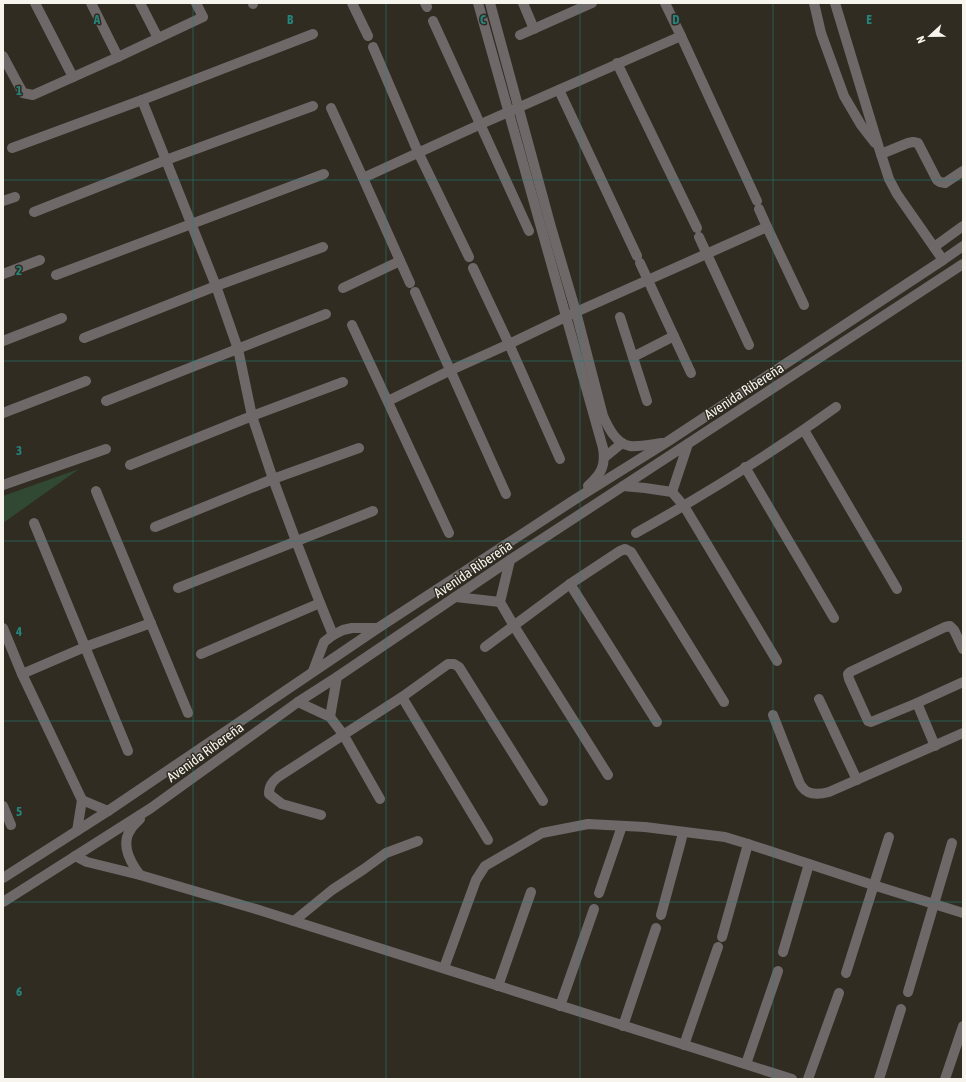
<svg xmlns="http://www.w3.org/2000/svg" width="966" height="1082" font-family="'Asap Condensed',sans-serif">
<rect width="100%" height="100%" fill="#302c22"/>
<path fill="#314933" d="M79,469L3,523V496Z"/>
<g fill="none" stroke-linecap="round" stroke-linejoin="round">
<g stroke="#6f6869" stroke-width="10">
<path d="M35,3L73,77"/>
<path d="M91,3L118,57"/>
<path d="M140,3L158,38"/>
<path d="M253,3V4"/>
<path d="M352,3L368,36"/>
<path d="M425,3L427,7"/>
<path d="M478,3L603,448C606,466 601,474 588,486"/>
<path d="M490,3L551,227L576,312L603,416C608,427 616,444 630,446C638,447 654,444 662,443"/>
<path d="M523,3L534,29"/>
<path d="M665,3L681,36"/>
<path d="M814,3L821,33L844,96L861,125L875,143"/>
<path d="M835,3L879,148L889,179L897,194L943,260"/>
<path d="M433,21L529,231"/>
<path d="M313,34L142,100L216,286L238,349L252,416L273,479L296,541L320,603"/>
<path d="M520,35L592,3"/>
<path d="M373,47L418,152L469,257"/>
<path d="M3,56L18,84L23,93L33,95L118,57L203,17L196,3"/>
<path d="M617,63L697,228"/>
<path d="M559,90L637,256"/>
<path d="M331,108L363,178L481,124L681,36L757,201"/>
<path d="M12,148L142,100"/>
<path d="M881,154L908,143L913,142L918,143L937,180L940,182L945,183L963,171"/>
<path d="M363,178L410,283"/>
<path d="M3,201L15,197"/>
<path d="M759,209L767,227"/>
<path d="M34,212L166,160L313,106"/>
<path d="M699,237L749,345"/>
<path d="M934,247L963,226"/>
<path d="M640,263L691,373"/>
<path d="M473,268L509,344L560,459"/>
<path d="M3,274L40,260"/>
<path d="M56,275L324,174"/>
<path d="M343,288L400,261"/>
<path d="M415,292L506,494"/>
<path d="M620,317L647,401"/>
<path d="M352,325L449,533"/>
<path d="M84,338L216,286L323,247"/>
<path d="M3,341L62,318"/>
<path d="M633,357L674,336"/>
<path d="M106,401L326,314"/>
<path d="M388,401L449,371L509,344L576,312L767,227L804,305"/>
<path d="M3,413L86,381"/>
<path d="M804,430L897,589"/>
<path d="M605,457L622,443"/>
<path d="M130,465L252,416L343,382"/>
<path d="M745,467L834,618"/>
<path d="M3,485L106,449"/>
<path d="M623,486L645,488L672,492L684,506L777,661"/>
<path d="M96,491L188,713"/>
<path d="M672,492L688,444"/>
<path d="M34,523L128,751"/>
<path d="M155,527L273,479L359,448"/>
<path d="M636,533C704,495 772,453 836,407"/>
<path d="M510,560L500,602L514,626L608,775"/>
<path d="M570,584L657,722"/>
<path d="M178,588L373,511"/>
<path d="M456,597L500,602"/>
<path d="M3,628L22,674L82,800L77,831"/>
<path d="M485,647L570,584L620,551L625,549L631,552L724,702"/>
<path d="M963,649L954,630L950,626L945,627L850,672L848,674L849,679L868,721L871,722L917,703L963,682"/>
<path d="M201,654L320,603L333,635"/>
<path d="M313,671L324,642L333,635L343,630L352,628H378"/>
<path d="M22,674L85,647L151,623"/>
<path d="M402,697L488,840"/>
<path d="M819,699L857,780"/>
<path d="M298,702L330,717L343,734L380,799"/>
<path d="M917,703L935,746"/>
<path d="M773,715L798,779C799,782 801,786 803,788C809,796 821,794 829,792L963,733"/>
<path d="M330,717L337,677"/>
<path d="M82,800L108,811"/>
<path d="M3,806L11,825"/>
<path d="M321,815L282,804L269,794C269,786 272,782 278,777L402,697L448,664H454L459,667L543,801"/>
<path d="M75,856L87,862L140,875L259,910L792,1079"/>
<path d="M140,875C130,862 120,844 131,829C133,825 137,822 140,819"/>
<path d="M3,878L108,811L378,628L574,500L667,442L943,260L963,246"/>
<path d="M599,893L622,826"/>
<path d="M3,902L151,808L298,702L337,677L510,560L963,264"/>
<path d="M661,915L681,841L683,832"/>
<path d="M294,921L332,890L364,869L386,853L418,841"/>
<path d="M722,937L748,844"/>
<path d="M783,952L809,864"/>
<path d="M444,968L476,880L485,866L542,833L588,824L645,827L725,837L748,844L873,885L963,913"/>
<path d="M846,973L889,837"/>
<path d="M498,986L531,892"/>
<path d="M908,992L952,843"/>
<path d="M560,1006L594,909"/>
<path d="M623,1026L656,928"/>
<path d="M684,1045L718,947"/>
<path d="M746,1064L778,971"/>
<path d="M808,1079L839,993"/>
<path d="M879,1079L901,1009"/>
<path d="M945,1079L963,1026"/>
</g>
</g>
<path fill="none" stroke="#26837b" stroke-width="1" stroke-opacity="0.55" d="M193,3V1079M386,3V1079M580,3V1079M773,3V1079M3,180H963M3,361H963M3,541H963M3,721H963M3,902H963"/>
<g text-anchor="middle" stroke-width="3" stroke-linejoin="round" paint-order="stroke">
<g font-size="14" fill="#f6f4ed" stroke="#302c22">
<text transform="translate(744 391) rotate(-33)" y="5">Avenida Ribereña</text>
<text transform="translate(473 569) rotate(-34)" y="5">Avenida Ribereña</text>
<text transform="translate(205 752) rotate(-36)" y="5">Avenida Ribereña</text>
</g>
</g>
<g font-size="13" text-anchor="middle" font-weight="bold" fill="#26837b" stroke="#302c22" stroke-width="3" stroke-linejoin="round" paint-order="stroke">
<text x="97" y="24">A</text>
<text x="290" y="24">B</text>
<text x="483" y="24">C</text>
<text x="676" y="24">D</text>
<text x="869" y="24">E</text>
<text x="19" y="95">1</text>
<text x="19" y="275">2</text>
<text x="19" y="455">3</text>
<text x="19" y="636">4</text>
<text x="19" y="816">5</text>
<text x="19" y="996">6</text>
</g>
<rect width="966" height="1082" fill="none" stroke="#f6f4ed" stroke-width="8"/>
<g transform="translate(930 36) rotate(248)" stroke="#302c22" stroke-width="3" paint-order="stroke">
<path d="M0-3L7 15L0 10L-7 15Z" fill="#f6f4ed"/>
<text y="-6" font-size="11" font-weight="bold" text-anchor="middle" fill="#f6f4ed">N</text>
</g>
</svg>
